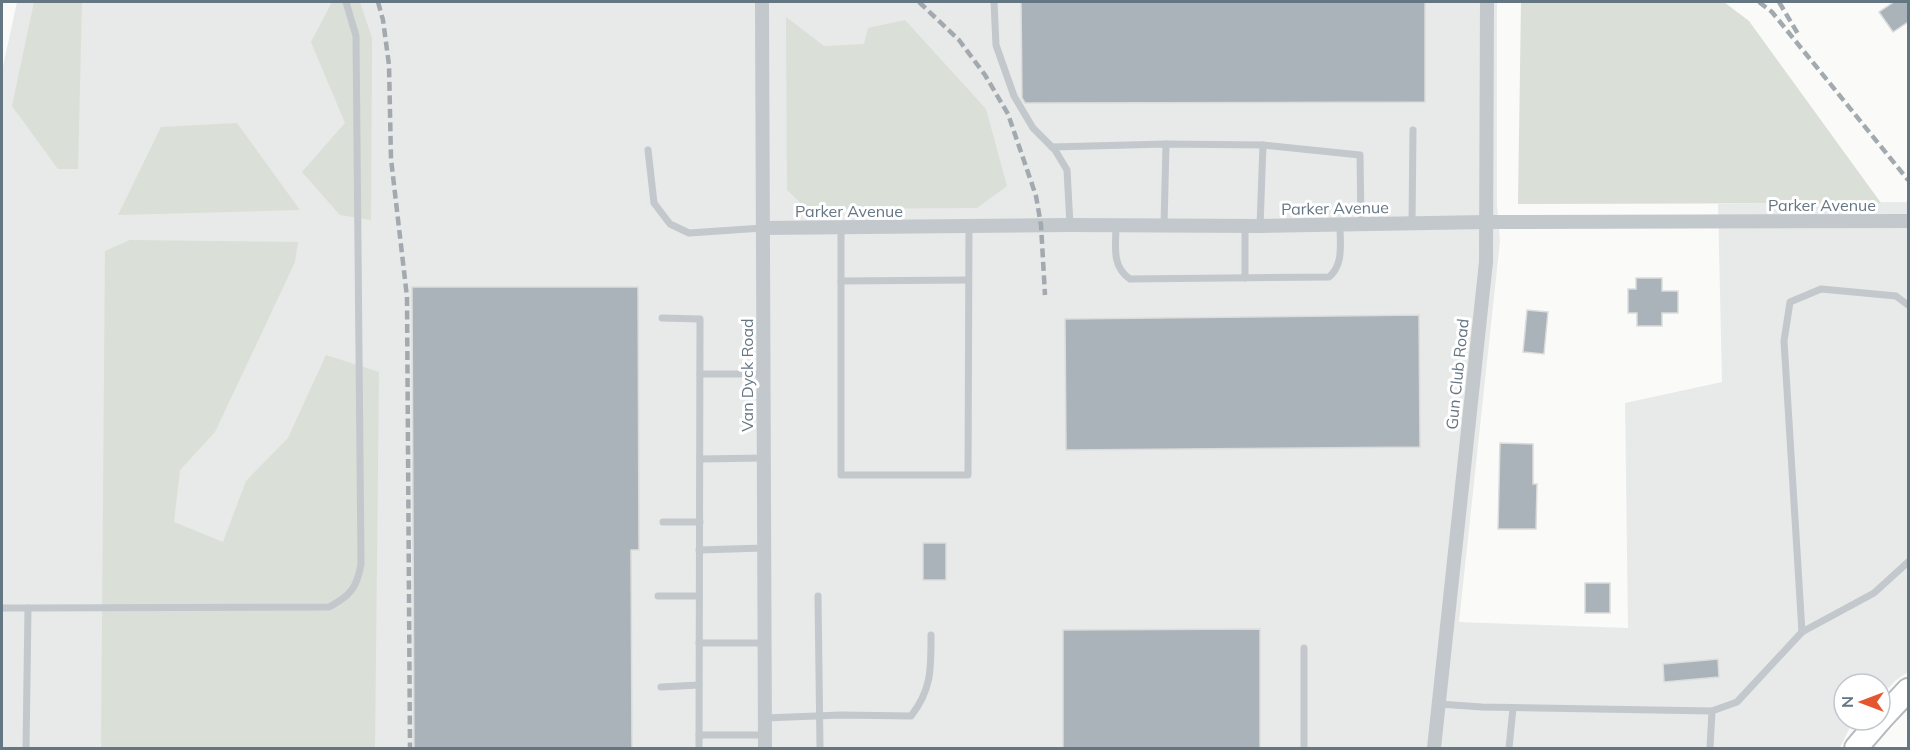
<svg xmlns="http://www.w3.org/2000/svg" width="1910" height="750" font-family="Mulish,sans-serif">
<rect width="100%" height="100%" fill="#fafaf8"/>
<path fill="#e8e9e9" d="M17,2H1497V205L1500,241L1459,622L1628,628L1625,403L1722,382L1718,204L1908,202V672L1895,681L1880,697V684H1844V720H1857L1849,729L1840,748H2V71Z"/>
<g fill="#dadfd7">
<path d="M34,2H82L78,169H58L12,106Z"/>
<path d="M332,2H360L372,38L371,220L340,215L302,172L345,123L311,42Z"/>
<path d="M1521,2H1724L1749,21L1881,203L1518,204Z"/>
<path d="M786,17L824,46L864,44L868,28L905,20L986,109L1007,186L977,208L807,209L787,190Z"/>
<path d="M237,123L300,210L118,215L161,127Z"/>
<path d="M130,240L298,242L295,262L215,432L180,470L174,522L223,542L246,481L288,438L326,355L379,372L375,748H101L105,251Z"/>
</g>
<g fill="#aab3b9" stroke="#dcdcda" stroke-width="1.5">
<path d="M1021,2H1425V102L1025,103L1022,98Z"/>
<path d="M1894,2H1908V22L1893,32L1879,12Z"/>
<path d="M1636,278H1662V291H1678V313H1662V326H1637V313H1628V289H1636Z"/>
<path d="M412,287H638L639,550H631L632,748H414Z"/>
<path d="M1527,310L1548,312L1544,354L1523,352Z"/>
<path d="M1419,315L1420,447L1066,450L1065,319Z"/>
<path d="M1500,443L1533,444V484H1537L1536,529H1498Z"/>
<rect x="923" y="543" width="23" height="37"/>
<rect x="1585" y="583" width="25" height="30"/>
<path d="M1260,629V748H1063V630Z"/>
<path d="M1718,659L1719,677L1664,682L1663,664Z"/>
</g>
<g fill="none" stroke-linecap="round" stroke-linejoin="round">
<defs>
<g id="primary">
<path d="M1880,720L1908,690"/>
<path d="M1856,748L1880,720"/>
</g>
</defs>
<use href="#primary" stroke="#b5babe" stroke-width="26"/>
<g stroke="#c3c8cc" stroke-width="7">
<path d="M994,2L996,45L1014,96L1033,128L1055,150L1067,170L1070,225"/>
<path d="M1052,147L1166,144L1263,145L1360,155L1361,224"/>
<path d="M648,150L654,203L670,224L689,233L763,228"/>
<path d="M1412,224L1413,130"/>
<path d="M1116,225C1116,246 1111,266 1130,279L1329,277C1344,265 1340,243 1340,225"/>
<path d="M1164,226L1166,144"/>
<path d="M1245,226V278"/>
<path d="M1260,226L1263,145"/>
<path d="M841,227V475H968L969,226"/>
<path d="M841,281L968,280"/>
<path d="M662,318L700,319L699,748"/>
<path d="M700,374H763"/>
<path d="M700,459L764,458"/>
<path d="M663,522H700"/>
<path d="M699,550L764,548"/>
<path d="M658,596H699"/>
<path d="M818,596L820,748"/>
<path d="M2,608H28L26,748"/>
<path d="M28,608L329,607C350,596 357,588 361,564L356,36L346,2"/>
<path d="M1802,632L1784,341L1790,302L1821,289L1896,296L1908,305"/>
<path d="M699,643H764"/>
<path d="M661,687L699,685"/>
<path d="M1439,704L1482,707L1712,711L1737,702L1802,632L1874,593L1908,562"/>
<path d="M765,718L841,715L911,716C932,689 931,668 931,635"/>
<path d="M699,735H765"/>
<path d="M1304,748V648"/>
<path d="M1509,748L1513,708"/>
<path d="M1710,748L1712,711"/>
</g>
<g stroke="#c3c8cc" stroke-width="14">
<path d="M762,2L765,748"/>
<path d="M763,228L1070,225L1260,226L1487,222L1908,221"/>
<path d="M1434,748L1486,262L1487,2"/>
</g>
<use href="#primary" stroke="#fff" stroke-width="22"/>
<g stroke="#a2aab0" stroke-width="4.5" stroke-dasharray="9 4.5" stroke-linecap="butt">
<path d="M378,2L383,20L389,65L391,159L407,297L410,748"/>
<path d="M919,2L959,40L985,75L1008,114L1036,196L1041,225L1045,295"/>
<path d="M1759,2L1772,12L1908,180"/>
<path d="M1779,2L1798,34"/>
</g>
</g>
<g text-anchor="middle" stroke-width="6" stroke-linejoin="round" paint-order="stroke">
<g font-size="16" fill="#657683" stroke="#fff">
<text x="1822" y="211">Parker Avenue</text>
<text transform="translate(1335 208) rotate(-1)" y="6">Parker Avenue</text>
<text x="849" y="217">Parker Avenue</text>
<text transform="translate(1457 374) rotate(-84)" y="6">Gun Club Road</text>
<text transform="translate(747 375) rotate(-90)" y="6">Van Dyck Road</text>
</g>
</g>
<rect width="1910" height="750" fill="none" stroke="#657683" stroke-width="6"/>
<g transform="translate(1862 702) rotate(270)"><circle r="28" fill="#ffffff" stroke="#c1c8cd" stroke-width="1.5"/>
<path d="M0-4.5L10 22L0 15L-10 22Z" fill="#e4572e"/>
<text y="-9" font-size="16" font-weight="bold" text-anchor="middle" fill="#657683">N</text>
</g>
</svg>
